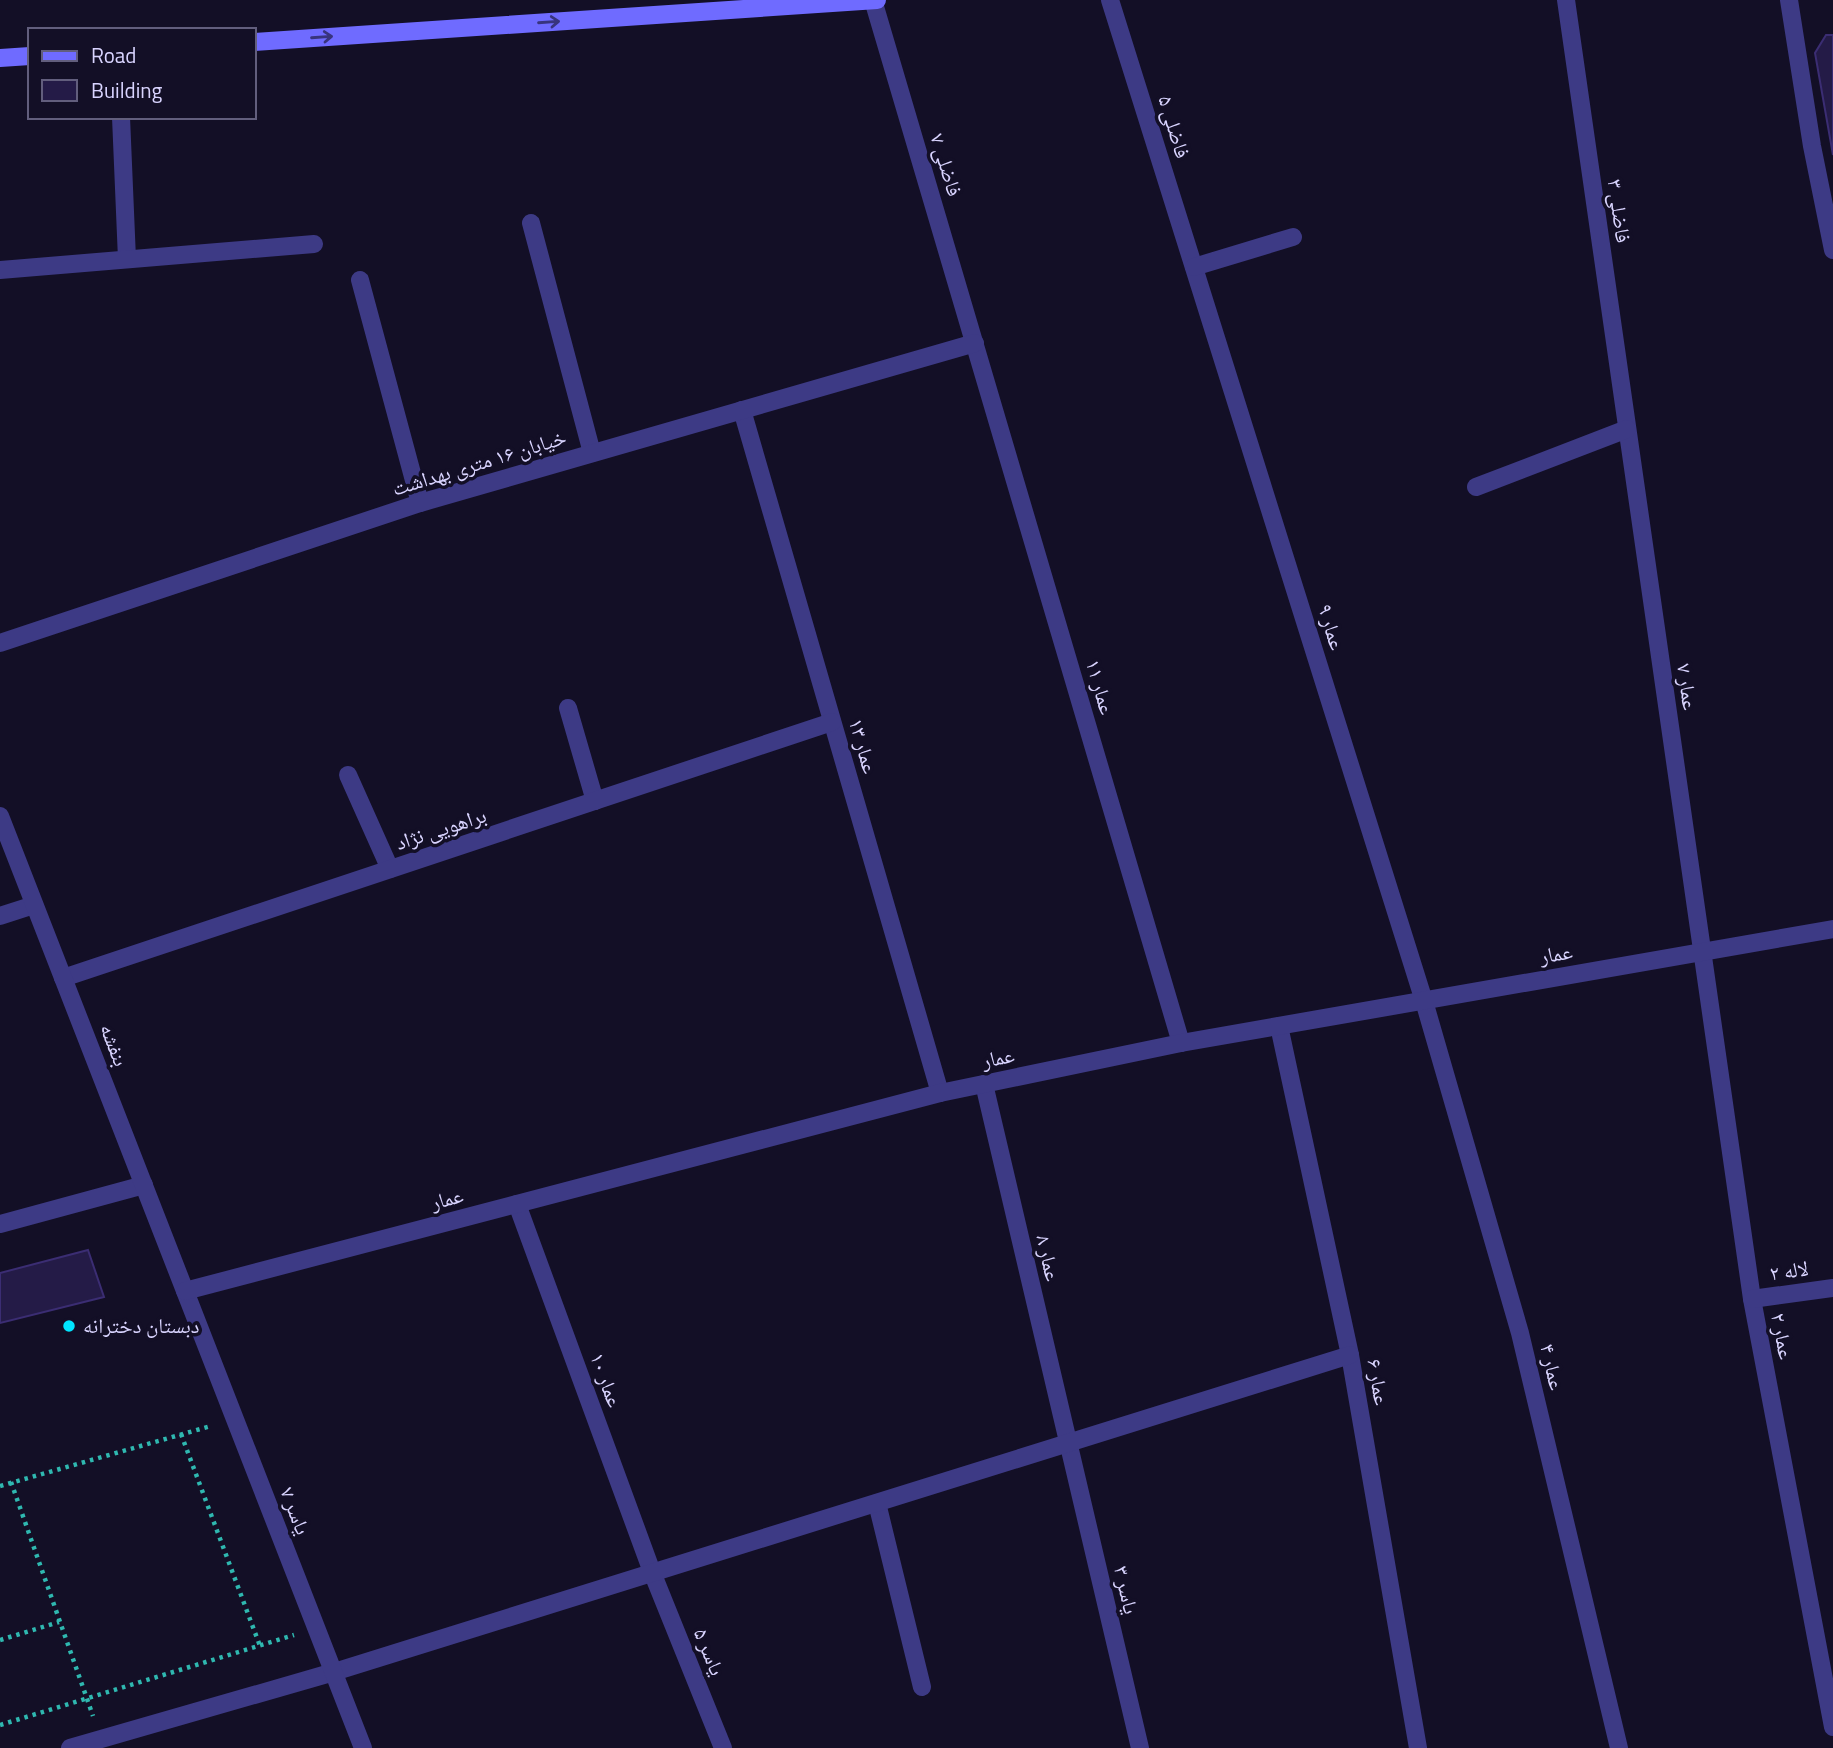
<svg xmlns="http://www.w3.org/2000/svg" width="1833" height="1748" font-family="'Titillium Web','Noto Naskh Arabic',sans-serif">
<rect width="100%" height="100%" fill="#130f26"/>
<g fill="#241b47" stroke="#3b2d73" stroke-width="2">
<path d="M1826,35H1833V155L1815,53Z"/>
<path d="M88,1250L104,1297L0,1323V1273Z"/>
</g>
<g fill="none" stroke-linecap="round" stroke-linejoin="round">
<g stroke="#2fb8b0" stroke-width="4.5" stroke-dasharray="3.5 5" stroke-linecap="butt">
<path d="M181,1434L260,1646"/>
<path d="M11,1482L93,1716"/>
<path d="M0,1486L211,1426"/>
<path d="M0,1640L59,1622"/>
<path d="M0,1725L294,1635"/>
</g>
<g stroke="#3d3a85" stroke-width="18">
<path d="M873,0L1181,1043"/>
<path d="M1110,0L1424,1001L1520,1333L1619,1748"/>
<path d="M1566,0L1752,1299L1833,1727"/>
<path d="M1789,0L1812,146L1833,250"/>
<path d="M121,117L127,259"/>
<path d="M531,223L592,453"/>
<path d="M1194,267L1293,237"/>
<path d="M0,270L314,244"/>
<path d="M360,280L420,503"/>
<path d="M742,410L940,1093"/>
<path d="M1476,487L1627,429"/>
<path d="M568,708L595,801"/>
<path d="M348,775L390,869"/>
<path d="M0,916L34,905"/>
<path d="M63,978L832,722"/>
<path d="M1279,1026L1350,1355L1418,1748"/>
<path d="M984,1084L1140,1748"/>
<path d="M517,1204L652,1572L723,1748"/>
<path d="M0,1224L144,1185"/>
<path d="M1752,1299L1833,1288"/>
<path d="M877,1503L922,1687"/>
<path d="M70,1748L334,1672L1350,1355"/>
</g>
<g stroke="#3d3a85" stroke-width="18">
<path d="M0,643L420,503L975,343"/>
<path d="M0,816L363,1748"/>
<path d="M185,1291L940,1093L1181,1043L1833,929"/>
</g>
<g stroke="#6f6bff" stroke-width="18">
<path d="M254,42L877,0"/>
<path d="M0,58L30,56"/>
</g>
</g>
<defs><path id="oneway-shaft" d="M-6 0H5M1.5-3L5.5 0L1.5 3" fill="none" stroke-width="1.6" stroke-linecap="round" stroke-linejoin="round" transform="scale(1.75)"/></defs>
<g stroke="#38347d">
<use href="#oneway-shaft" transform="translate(549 22) rotate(-4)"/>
<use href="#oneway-shaft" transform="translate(322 37) rotate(-4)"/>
</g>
<circle fill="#00e5ff" stroke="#130f26" stroke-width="2.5" cx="69" cy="1326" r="7"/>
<g text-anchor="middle" stroke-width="7" stroke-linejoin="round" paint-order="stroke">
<g font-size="21" fill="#d9d4ff" stroke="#130f26">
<text transform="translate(1174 127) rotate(73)" y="7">فاضلی ۵</text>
<text transform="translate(946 165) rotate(73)" y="7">فاضلی ۷</text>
<text transform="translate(1619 211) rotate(82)" y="7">فاضلی ۳</text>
<text transform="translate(479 463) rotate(-17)" y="7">خیابان ۱۶ متری بهداشت</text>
<text transform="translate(1331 627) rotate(73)" y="7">عمار ۹</text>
<text transform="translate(1100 687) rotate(74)" y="7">عمار ۱۱</text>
<text transform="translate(1687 687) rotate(82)" y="7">عمار ۷</text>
<text transform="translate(863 746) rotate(74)" y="7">عمار ۱۳</text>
<text transform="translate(441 829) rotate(-18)" y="7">براهویی نژاد</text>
<text transform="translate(1556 954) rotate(-10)" y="7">عمار</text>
<text transform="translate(114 1045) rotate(69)" y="7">بنفشه</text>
<text transform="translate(998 1058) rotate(-12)" y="7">عمار</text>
<text transform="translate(447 1199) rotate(-15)" y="7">عمار</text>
<text transform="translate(1048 1258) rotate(77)" y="7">عمار ۸</text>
<text transform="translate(1789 1271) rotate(-8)" y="7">لاله ۲</text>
<text transform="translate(1782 1336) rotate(79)" y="7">عمار ۲</text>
<text transform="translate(1552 1367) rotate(77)" y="7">عمار ۴</text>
<text transform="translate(606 1380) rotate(70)" y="7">عمار ۱۰</text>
<text transform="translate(1378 1382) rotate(80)" y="7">عمار ۶</text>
<text transform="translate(295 1511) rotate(69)" y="7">یاسر ۷</text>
<text transform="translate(1126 1590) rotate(77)" y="7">یاسر ۳</text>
<text transform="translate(709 1652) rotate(68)" y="7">یاسر ۵</text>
</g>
<g font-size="21" fill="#d9d4ff" stroke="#130f26" text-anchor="start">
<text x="83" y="1333">دبستان دخترانه</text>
</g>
</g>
<rect x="28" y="28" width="228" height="91" fill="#130f26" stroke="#625e7d" stroke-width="2"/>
<rect x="42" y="51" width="35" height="10" fill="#6f6bff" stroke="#625e7d" stroke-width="2"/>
<text x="91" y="63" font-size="21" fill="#d9d4ff">Road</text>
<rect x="42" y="80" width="35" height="21" fill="#241b47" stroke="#625e7d" stroke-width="2"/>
<text x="91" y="98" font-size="21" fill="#d9d4ff">Building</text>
</svg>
